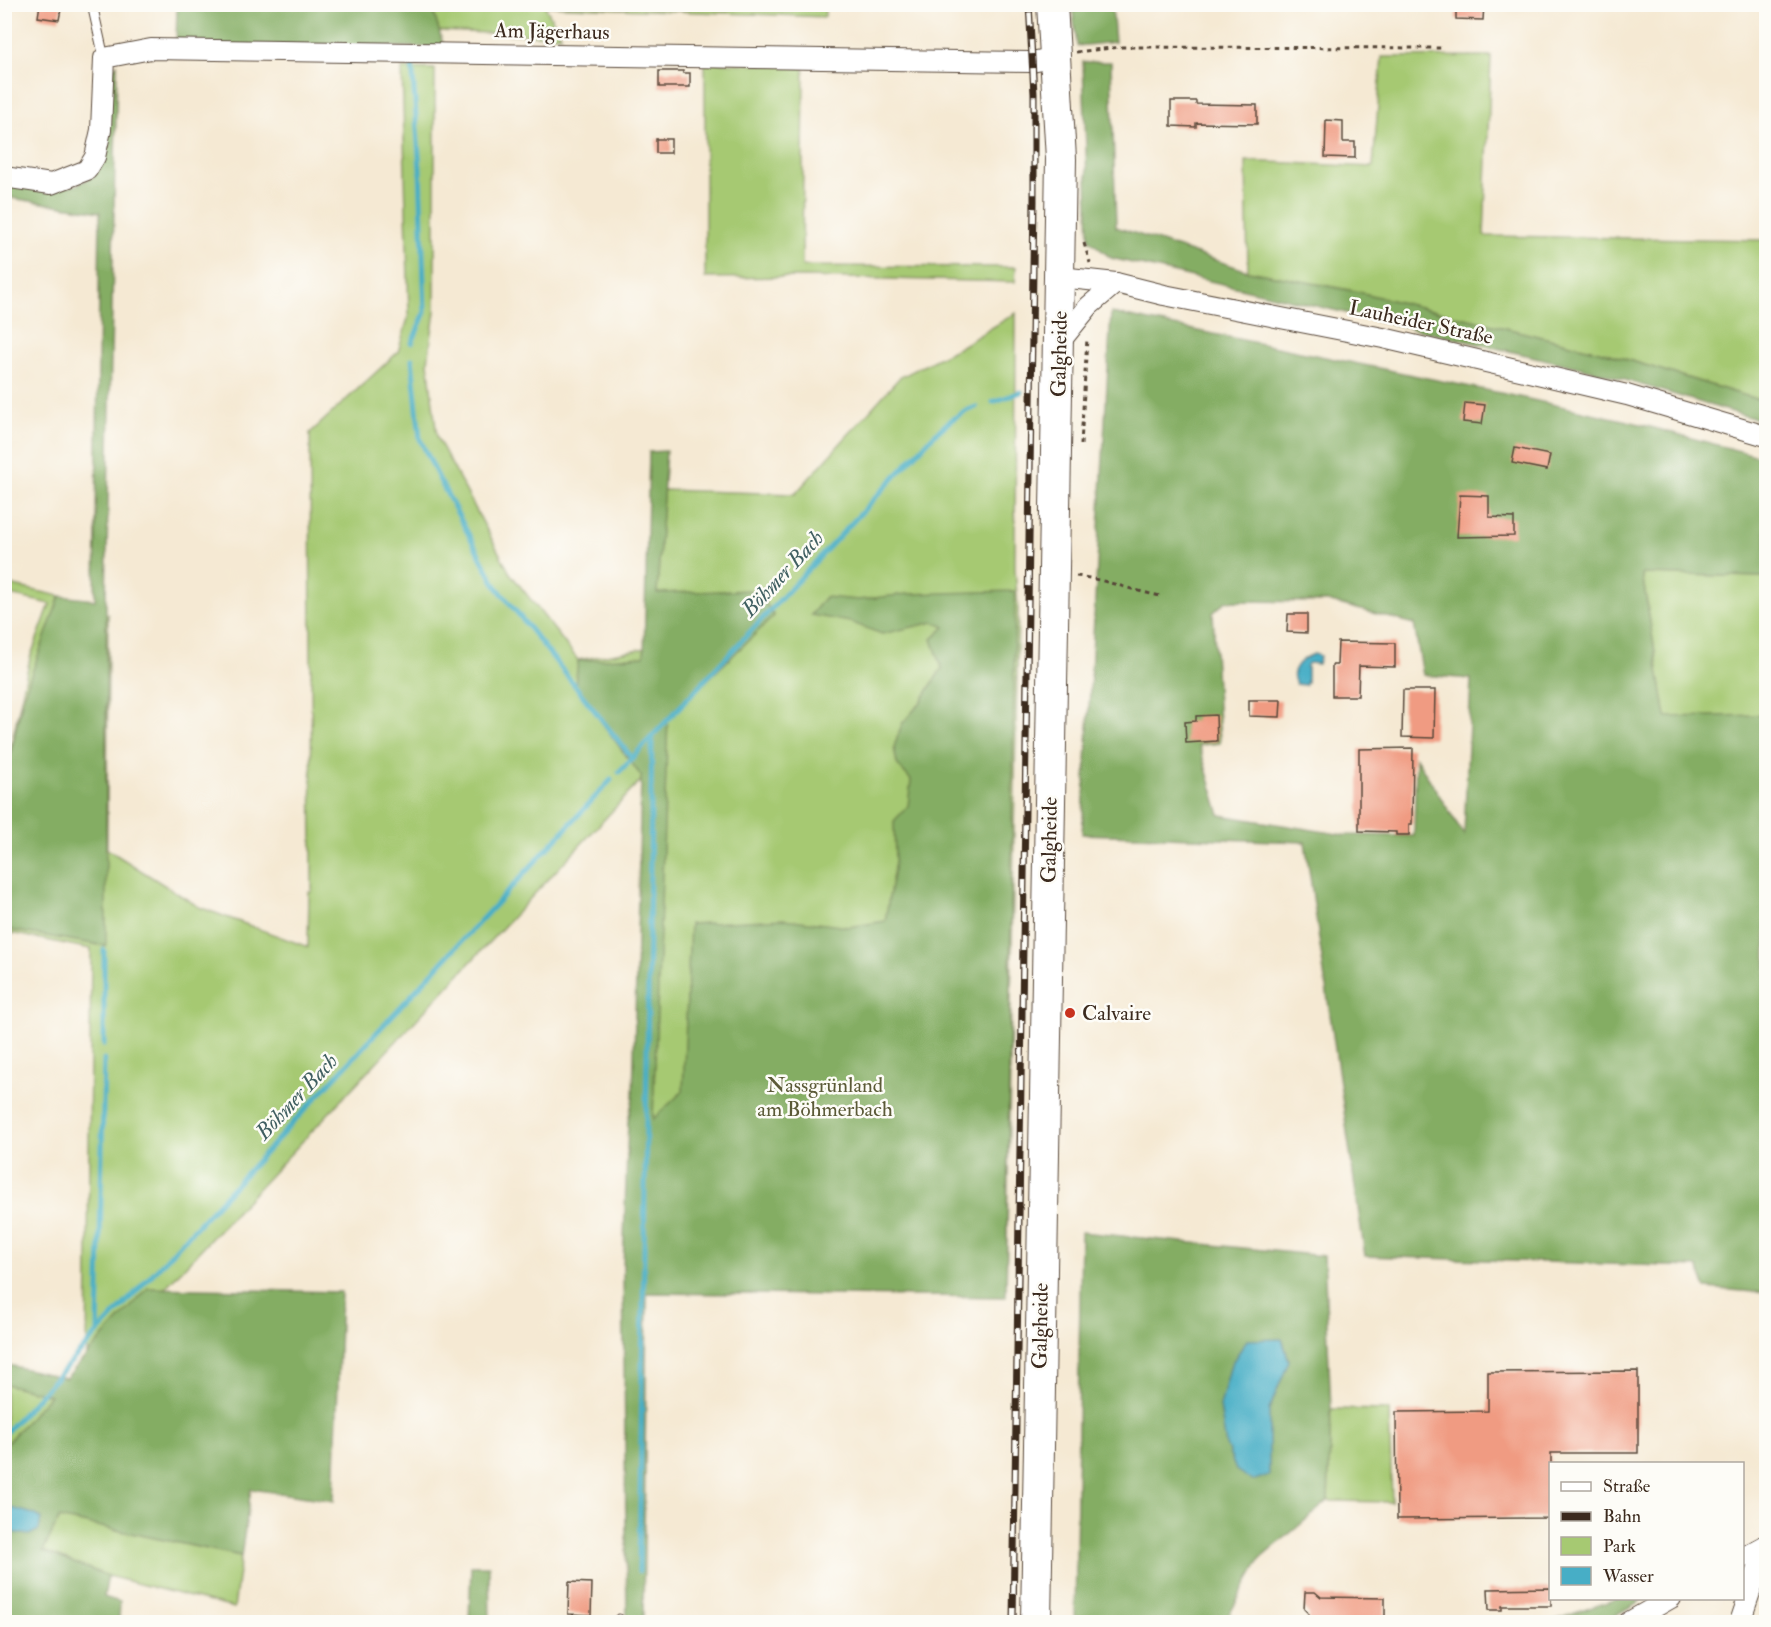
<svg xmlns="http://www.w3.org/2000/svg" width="1771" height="1627" font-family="'IM FELL Double Pica',serif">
<rect width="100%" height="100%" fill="#fdfcf7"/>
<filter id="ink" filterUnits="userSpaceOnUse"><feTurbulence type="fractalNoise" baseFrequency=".0167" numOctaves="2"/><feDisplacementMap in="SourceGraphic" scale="12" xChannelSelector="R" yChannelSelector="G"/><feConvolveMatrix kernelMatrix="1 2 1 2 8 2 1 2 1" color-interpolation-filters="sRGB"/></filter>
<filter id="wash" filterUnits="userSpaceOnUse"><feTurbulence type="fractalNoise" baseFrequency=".008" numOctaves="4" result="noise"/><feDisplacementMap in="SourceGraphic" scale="24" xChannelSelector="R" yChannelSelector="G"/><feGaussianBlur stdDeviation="1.35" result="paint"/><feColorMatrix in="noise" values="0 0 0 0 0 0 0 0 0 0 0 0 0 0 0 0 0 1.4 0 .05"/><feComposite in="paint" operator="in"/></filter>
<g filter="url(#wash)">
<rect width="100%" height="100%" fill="#f5e9d3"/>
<g fill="#a6c972" stroke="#707a48" stroke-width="1.5">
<path d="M431,5L825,4V17L545,6L561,36L439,31Z"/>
<path d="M1491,56L1484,236L1766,240V402L1599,351L1354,291L1248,271L1246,161L1373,167L1382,57Z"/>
<path d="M705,62L804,67L802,266L1016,267L1015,282L802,277L705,278Z"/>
<path d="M402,68L435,69V311L428,362L437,437L510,573L578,660L651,647L756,590L657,594L663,490L795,494L899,378L960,347L1016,313L1015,568L1018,609L1006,1293L636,1288L646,775L161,1292H145L87,1355L91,949L5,932V772L30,658L50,604L5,594V584L60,596L57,604L108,614L107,849L199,907L308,947L309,892H312L310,433L398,352L409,315Z"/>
<path d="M1642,574L1766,577V715L1666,718Z"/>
<path d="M5,1384L50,1395L5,1445Z"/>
<path d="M1331,1409L1389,1410L1392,1502L1328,1501Z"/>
<path d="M59,1518L241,1556L234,1608L108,1576L43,1551Z"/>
</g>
<g fill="#84ad64" stroke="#606c41" stroke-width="1.5" fill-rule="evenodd">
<path d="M431,4L444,47L176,46L177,5Z"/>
<path d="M1072,5H1112L1115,42L1077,46Z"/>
<path d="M1083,62H1111L1116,227L1248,271L1354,291L1599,351L1766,402V422L1595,371L1111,258L1089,240Z"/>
<path d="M117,64L106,601V946L5,929V780L23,697L60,596L95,600L100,212L5,197L4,182L46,189L77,185L94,176L104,158L108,73Z"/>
<path d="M1111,313L1510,395L1632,422L1766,458V577L1642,574L1666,717L1766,715V1293L1706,1288L1698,1267L1365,1256L1305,842L1082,834ZM1226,601L1331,602L1414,624L1423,675L1471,679L1464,835L1416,758L1414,836L1344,835L1220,815L1199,745L1220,743L1213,613Z"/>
<path d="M666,451L657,593L757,590L774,616L668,718L653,1119L683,1091L690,924L784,919L849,927L885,921L895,862L894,821L908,806L911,780L897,764L894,747L902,724L920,703L942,668L932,639L945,627L934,622L882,634L850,622L811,615L825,597L858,600L907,594L1015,591L1006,1297L647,1293L643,1622H627L623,1269L628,1121L633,1098L641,776L575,686L578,661L644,656L649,452Z"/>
<path d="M1081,1232L1324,1256L1331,1409L1328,1501L1261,1558L1225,1622H1075ZM1282,1339L1289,1360L1269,1410Z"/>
<path d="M148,1288L341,1292L334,1501L251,1489L241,1556L59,1518L43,1551L108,1576L104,1597L120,1602L119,1620L124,1622H5V1445L50,1395L5,1384L4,1364L66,1378Z"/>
<path d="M471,1566H489L490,1622H469Z"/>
<path d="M1619,1598L1644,1599L1603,1622H1549Z"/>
</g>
<g fill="#47aec6" stroke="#416c72" stroke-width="1.5">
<path d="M1314,654L1320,656L1318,664L1309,663L1307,665V682L1305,685L1296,684C1288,670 1301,659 1314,654Z"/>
<path d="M1282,1339L1289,1361L1269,1410V1475L1252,1481L1236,1470L1226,1445L1220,1406L1231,1364L1247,1340Z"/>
<path d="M4,1506L34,1514L41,1518L39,1530L29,1535L5,1531Z"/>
</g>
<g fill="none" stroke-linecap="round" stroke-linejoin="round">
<g stroke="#47aec6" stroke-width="5">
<path d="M412,62L420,169L425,312L412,343"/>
<path d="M412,359L420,439L438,477L496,586L632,758"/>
<path d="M993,402L1021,392"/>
<path d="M619,772L933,436C947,423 958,413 976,407"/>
<path d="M104,1045V950"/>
<path d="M98,1331L104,1060"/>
<path d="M4,1434L611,780"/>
<path d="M639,1571L652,737"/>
</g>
</g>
<g id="blocks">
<g fill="#f09b82">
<path d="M40,4H62L59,20L38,17Z"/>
<path d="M1456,4H1484L1483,20L1456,19Z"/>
<path d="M659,71H683V73H690V87H659Z"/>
<path d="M1171,101H1196V104L1257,105V124L1196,123V127L1171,126Z"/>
<path d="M1326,120L1343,121V142H1355V158L1325,157Z"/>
<rect x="656" y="139" width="15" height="14"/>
<path d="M1465,403L1485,405L1482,424L1463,422Z"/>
<path d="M1515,448L1550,455L1547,470L1512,463Z"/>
<path d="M1460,495L1489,496V517L1514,518V536L1457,537Z"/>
<path d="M1288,614H1307V633L1287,632Z"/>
<path d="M1338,642L1395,643V667L1359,666L1358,696H1332V665H1337Z"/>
<path d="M1403,690H1435L1434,738L1402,737Z"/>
<path d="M1249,700H1281L1280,717L1249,716Z"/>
<path d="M1216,715L1217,741L1186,743L1185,722L1196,721V716Z"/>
<path d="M1413,748L1412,824H1409V835H1396V832L1359,831V749Z"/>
<path d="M1638,1371V1453H1551V1518L1397,1519L1396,1412L1488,1411V1372Z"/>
<path d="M569,1582L592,1583L591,1615L568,1614Z"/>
<path d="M1551,1588V1606H1502V1610H1489L1488,1589Z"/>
<path d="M1305,1592H1315L1321,1597L1385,1598V1623H1309V1614L1304,1609Z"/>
</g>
</g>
</g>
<g filter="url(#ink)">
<use href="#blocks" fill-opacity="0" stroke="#574739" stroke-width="1.5"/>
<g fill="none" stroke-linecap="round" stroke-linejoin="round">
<defs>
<g id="service">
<path d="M92,4L104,58"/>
<path d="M619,1622V1619"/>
</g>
<g id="minor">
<path d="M4,177L51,184L87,170L95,157L101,130L104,58L151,49L1032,62L1056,57"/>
<path d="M1060,277L1116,283L1164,295L1383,338L1627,395L1766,436"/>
<path d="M1059,343L1089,306L1116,283"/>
<path d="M1742,1558L1766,1545"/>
<path d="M1629,1622L1671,1598"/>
<path d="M1740,1622L1766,1545"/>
</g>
<path id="primary" d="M1036,1622L1061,159L1052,4"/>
</defs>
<use href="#service" stroke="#574739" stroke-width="11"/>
<use href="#minor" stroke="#574739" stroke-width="22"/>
<use href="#primary" stroke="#574739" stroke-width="32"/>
<g stroke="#574739" stroke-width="3" stroke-dasharray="4.5 4.5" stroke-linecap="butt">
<path d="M1076,52L1122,47L1443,48"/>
<path d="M1084,243L1090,263"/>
<path d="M1081,445L1087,338"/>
<path d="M1076,576C1105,579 1132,591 1161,596"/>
</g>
<use href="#service" stroke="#fff" stroke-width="9"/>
<use href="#minor" stroke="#fff" stroke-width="20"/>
<use href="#primary" stroke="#fff" stroke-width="30"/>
<defs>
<path id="rail" d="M1013,1622L1034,201V94L1029,4"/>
</defs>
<use href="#rail" stroke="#3b2a1e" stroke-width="7"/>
<use href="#rail" stroke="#fdfcf7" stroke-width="4.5" stroke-dasharray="14" stroke-linecap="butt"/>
</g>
</g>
<circle fill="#c8321e" stroke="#fdfcf7" stroke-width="2" cx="1070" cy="1013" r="6"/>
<g text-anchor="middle" stroke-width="5" stroke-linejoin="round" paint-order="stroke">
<g font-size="21" fill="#3b2a1e" stroke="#fdfcf7">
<text transform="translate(552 31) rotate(1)" y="7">Am Jägerhaus</text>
<text transform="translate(1421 322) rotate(12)" y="7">Lauheider Straße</text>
<text transform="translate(1059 354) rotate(-89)" y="7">Galgheide</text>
<text transform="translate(1049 840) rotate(-89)" y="7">Galgheide</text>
<text transform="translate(1040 1326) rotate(-89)" y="7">Galgheide</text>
</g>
<g font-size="21" fill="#3b2a1e" stroke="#fdfcf7" text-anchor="start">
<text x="1082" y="1020">Calvaire</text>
</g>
<g font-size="21" fill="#5b5a37" stroke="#fdfcf7">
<text x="825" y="1092">Nassgrünland<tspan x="825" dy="24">am Böhmerbach</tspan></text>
</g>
<g font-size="22" font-style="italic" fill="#405f61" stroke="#fdfcf7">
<text transform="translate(782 573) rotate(-47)" y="8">Böhmer Bach</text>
<text transform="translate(296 1096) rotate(-47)" y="8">Böhmer Bach</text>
</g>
</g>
<rect width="1771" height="1627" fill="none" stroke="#fdfcf7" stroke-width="24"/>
<rect x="1549" y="1462" width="195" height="138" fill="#fdfcf7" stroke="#afa8a0" stroke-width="1.5"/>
<rect x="1561" y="1482" width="30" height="9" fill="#ffffff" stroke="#afa8a0" stroke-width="1.5"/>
<text x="1603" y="1492" font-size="18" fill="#3b2a1e">Straße</text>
<rect x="1561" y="1512" width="30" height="9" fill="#3b2a1e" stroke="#afa8a0" stroke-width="1.5"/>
<text x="1603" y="1522" font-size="18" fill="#3b2a1e">Bahn</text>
<rect x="1561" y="1537" width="30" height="18" fill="#a6c972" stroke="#afa8a0" stroke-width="1.5"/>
<text x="1603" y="1552" font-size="18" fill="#3b2a1e">Park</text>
<rect x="1561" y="1567" width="30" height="18" fill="#47aec6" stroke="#afa8a0" stroke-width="1.5"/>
<text x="1603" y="1582" font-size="18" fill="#3b2a1e">Wasser</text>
</svg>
